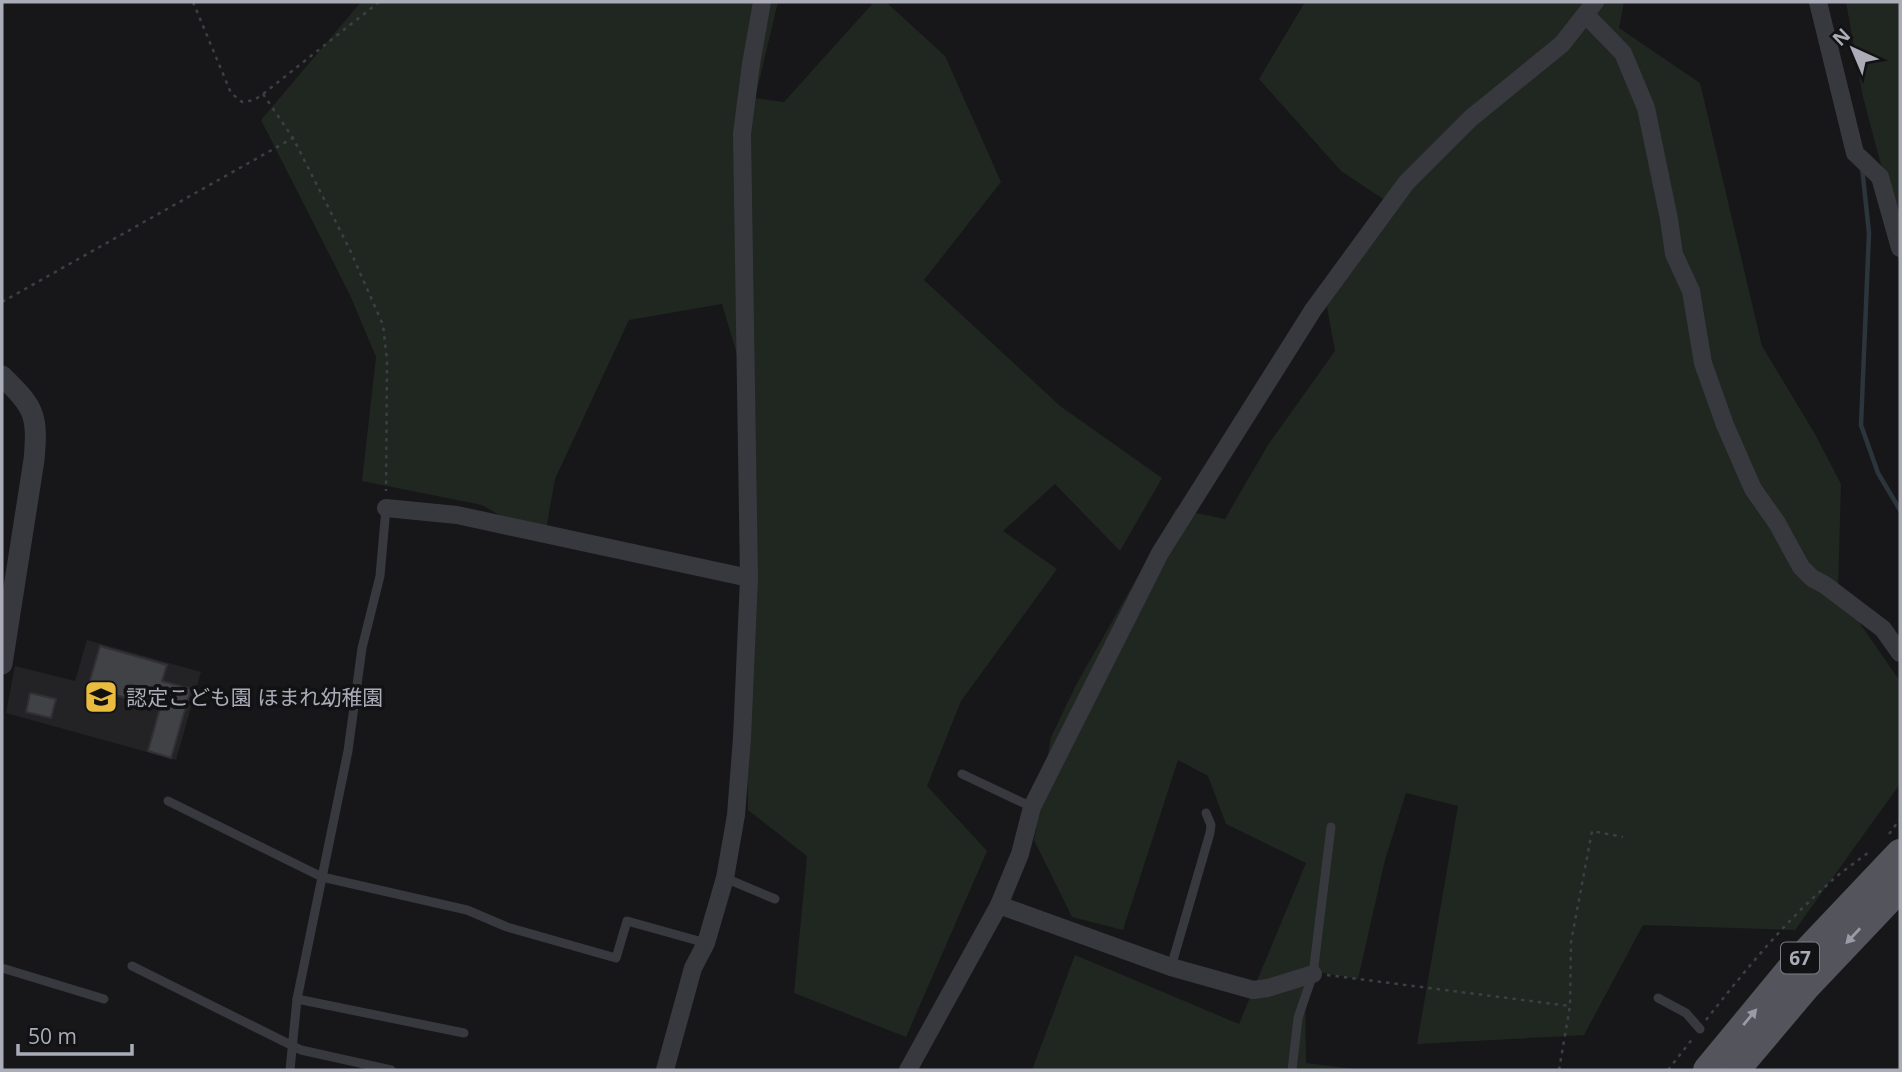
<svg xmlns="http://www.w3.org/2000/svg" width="1902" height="1072" font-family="'Open Sans','Noto Sans JP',sans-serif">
	<rect width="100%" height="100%" fill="#171719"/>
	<path fill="#232326" d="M87,640L201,672L176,760L6,713L15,666L75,681Z"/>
	<g fill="#1f2720">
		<path d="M361,2H778L755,98L784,102L874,2H886L945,56L1001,182L924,280L1060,406L1162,478L1120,551L1055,484L1003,531L1057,569L961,701L927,786L987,851L906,1037L794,993L807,856L748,810L746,628L754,412L722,304L629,320L555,479L544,541L482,505L362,481L376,357L350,295L261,120Z"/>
		<path d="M1305,2H1624L1619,28L1700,83L1762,346L1815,434L1841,484L1838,592L1900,681V784L1795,930L1643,925L1584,1035L1417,1044L1458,806L1406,793L1385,860L1358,979L1305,970L1306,1063L1363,1070H1032L1075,955L1239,1024L1306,863L1226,824L1208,776L1178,760L1123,930L1072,917L1034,840L1051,737L1076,685L1176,509L1225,519L1268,445L1335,351L1323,285L1395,207L1341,171L1259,79Z"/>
		<path d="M1846,2H1900V236L1863,97Z"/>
	</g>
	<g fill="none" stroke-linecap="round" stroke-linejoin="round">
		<path stroke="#2d353c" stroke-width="4.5" d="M1862,167L1869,233L1861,425L1878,473L1900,510"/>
	</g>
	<g fill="#414246" stroke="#313135" stroke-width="2">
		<path d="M100,646L167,665L162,681L191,689L171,758L148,751L160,708L88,687Z"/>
		<path d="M30,693L56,699L51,718L26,712Z"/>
	</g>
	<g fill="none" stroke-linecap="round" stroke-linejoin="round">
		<g stroke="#3e3f45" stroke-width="2.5" stroke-dasharray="3.5 5" stroke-linecap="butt">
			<path d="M193,2L231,93L242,102L254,100L263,94L379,2"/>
			<path d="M263,94L293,138L350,250L383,325L387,360L386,491"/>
			<path d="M2,302L293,138"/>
			<path d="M1889,834L1900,819"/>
			<path d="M1327,975L1570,1006"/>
			<path d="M1706,1020C1743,973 1781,926 1826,886C1839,873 1855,863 1869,852"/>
			<path d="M1559,1070L1570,1006L1571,942L1592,831L1623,837"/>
			<path d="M1668,1070L1694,1037"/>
		</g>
		<g stroke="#38393e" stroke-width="9">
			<path d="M962,774L1032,807"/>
			<path d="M168,801L322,877L467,910L507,927L616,958L627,921L706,943"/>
			<path d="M725,878L775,899"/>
			<path d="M132,966L301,1050L391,1070"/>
			<path d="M1171,967L1210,833L1211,825L1206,813"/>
			<path d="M2,968L104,999"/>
			<path d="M1658,998L1686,1013L1700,1029"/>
			<path d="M297,999L464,1033"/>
			<path d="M290,1070L297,999L348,751L362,648L380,576L386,508"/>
			<path d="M1292,1070L1298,1018L1313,974L1331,827"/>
		</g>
		<g stroke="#38393e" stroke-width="18">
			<path d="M1818,2L1855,153L1880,177L1900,248"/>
			<path d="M1586,15L1623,53L1646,108L1669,219L1674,254L1691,291L1703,363L1725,425L1753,489L1777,523L1801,567L1812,578L1825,585L1883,629L1900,653"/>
			<path d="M386,508L457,515L749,578"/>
			<path d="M999,905L1171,967L1253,990L1268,988L1313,974"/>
			<path d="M665,1070L693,968L706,943L725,878L736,815L742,738L749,578L742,134L751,64L762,2"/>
			<path d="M908,1070L999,905L1020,854L1032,807L1160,553L1313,310L1406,183L1471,118L1562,44L1595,2"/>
		</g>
		<path stroke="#38393e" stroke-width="21" d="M2,376C35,408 38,415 34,460L2,664"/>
		<g stroke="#54555c" stroke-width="28">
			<path d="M1707,1070L1792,967L1900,853"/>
			<path d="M1736,1070L1807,986L1900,888"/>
		</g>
	</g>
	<defs><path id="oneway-solid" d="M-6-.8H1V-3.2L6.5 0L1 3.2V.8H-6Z" transform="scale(1.75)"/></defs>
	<g fill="#999ba6">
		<use href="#oneway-solid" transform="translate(1853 936) rotate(133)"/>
		<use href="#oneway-solid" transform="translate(1750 1017) rotate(-50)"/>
	</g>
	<defs>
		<symbol id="school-square" viewBox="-11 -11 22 22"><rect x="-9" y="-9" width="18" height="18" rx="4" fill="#e9bb3e" stroke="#121214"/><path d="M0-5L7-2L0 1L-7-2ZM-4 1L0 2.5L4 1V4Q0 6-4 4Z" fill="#111"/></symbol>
	</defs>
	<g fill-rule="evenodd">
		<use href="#school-square" x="82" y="678" width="38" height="38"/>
	</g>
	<g text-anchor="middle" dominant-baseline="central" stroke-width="7" stroke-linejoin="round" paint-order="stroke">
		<rect fill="#121214" stroke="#7c7e87" stroke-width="2" x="1781" y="942.5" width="38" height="31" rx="5"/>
		<g font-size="19" font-weight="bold" fill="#aaadb8">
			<text x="1800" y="958">67</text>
		</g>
		<g font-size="21" fill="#aaadb8" stroke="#121214" text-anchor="start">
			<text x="126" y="697">認定こども園 ほまれ幼稚園</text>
		</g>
	</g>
	<rect width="1902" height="1072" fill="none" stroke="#aaadb8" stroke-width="7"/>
	<g transform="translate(1853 49) rotate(316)" stroke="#121214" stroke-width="5" paint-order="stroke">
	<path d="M0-5L12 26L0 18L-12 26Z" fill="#aaadb8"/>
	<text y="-10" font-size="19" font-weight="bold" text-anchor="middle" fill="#aaadb8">N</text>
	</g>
	<path d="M18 1044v10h114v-10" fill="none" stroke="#aaadb8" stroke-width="3.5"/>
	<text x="28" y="1044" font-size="21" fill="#aaadb8" stroke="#121214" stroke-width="5" paint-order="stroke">50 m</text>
</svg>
